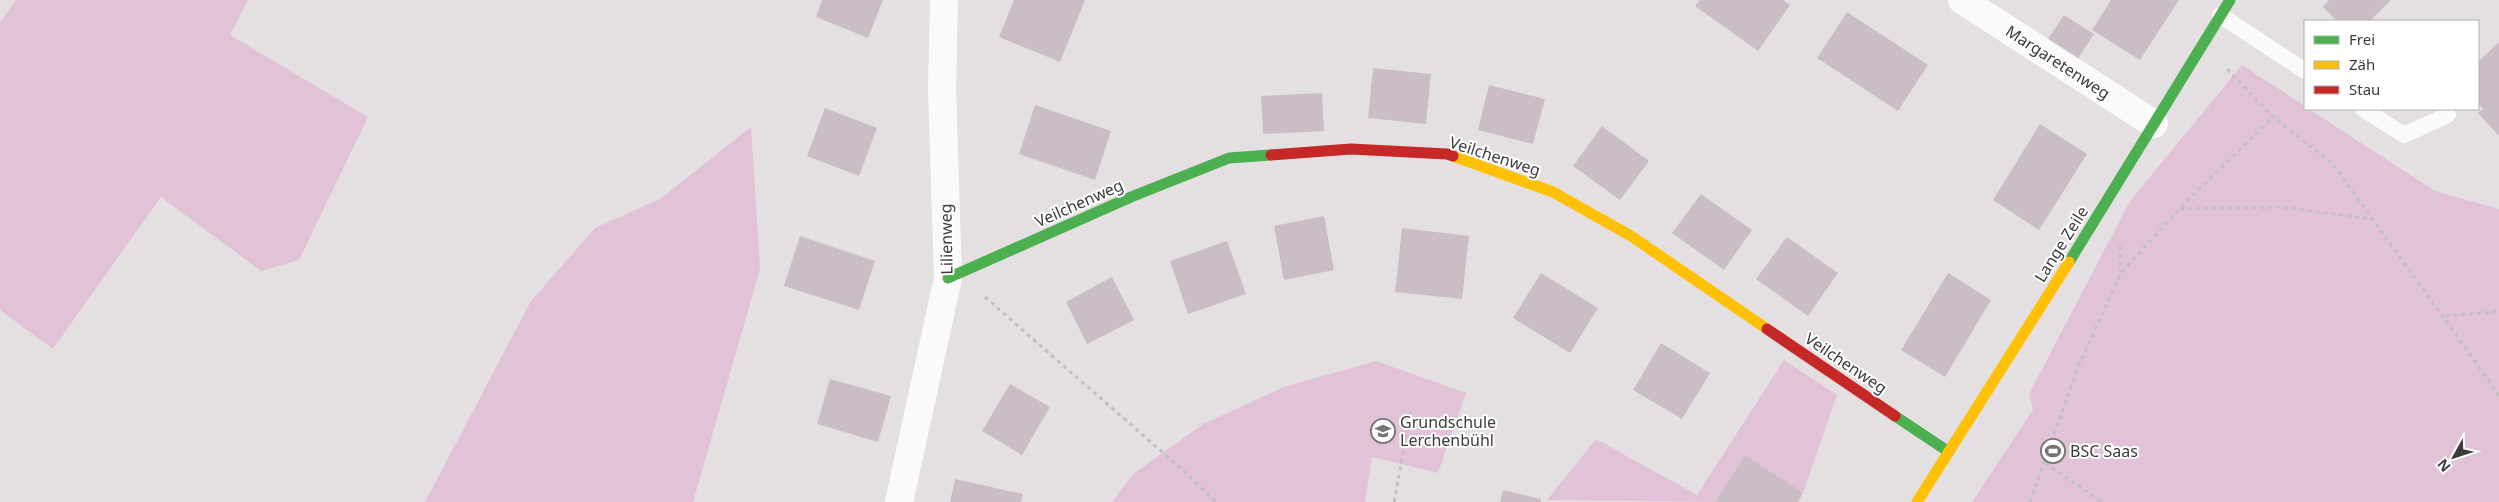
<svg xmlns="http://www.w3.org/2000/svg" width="2499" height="502" font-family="'Noto Sans',sans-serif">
	<rect width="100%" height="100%" fill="#e4e0e2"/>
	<g fill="#e1c2d7">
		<path d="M16,0H248L230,35L368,117L299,260L261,271L161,197L53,349L0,310V23Z"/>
		<path d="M2242,65L2305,106V109H2309L2435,191L2499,209V502H1972L2033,410L2029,394L2130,201Z"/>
		<path d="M751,127L760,269L693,502H425L531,301L595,228L660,199Z"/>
		<path d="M1784,360L1837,395L1803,493L1745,456L1715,502L1547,500L1596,439L1697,495Z"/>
		<path d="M1376,361L1466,393L1438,473L1372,457L1365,502H1112L1133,474L1205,423L1284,387Z"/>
	</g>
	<g fill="#cbbdc6">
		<path d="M822,0H883L868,38L816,17Z"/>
		<path d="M1014,0H1085L1060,62L999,37Z"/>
		<path d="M1700,0H1783L1790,5L1758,51L1695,6Z"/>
		<path d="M2111,0H2179L2140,60L2092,30Z"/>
		<path d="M2329,0H2391L2370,21H2337L2323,7Z"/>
		<path d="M1847,12L1928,65L1898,111L1817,58Z"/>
		<path d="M2064,15L2094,34L2073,66L2043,46Z"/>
		<path d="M2499,42V136L2478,113L2483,109L2478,103V62Z"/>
		<path d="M1373,68L1431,74L1426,124L1368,118Z"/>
		<path d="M1489,85L1545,99L1533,144L1478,130Z"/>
		<path d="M1322,93L1324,131L1263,134L1261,96Z"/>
		<path d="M1035,105L1111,131L1095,180L1019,154Z"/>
		<path d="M825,108L877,128L859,176L807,156Z"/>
		<path d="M2040,124L2087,154L2039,230L1993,200Z"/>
		<path d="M1602,126L1649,161L1620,200L1573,166Z"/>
		<path d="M1701,194L1752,230L1724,270L1672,233Z"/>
		<path d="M1324,216L1334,270L1284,280L1274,226Z"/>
		<path d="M1402,228L1469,236L1462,299L1395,292Z"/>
		<path d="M800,236L875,261L859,310L784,286Z"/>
		<path d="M1787,237L1838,273L1808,316L1756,279Z"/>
		<path d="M1227,241L1246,294L1188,314L1170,261Z"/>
		<path d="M1541,273L1598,308L1570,353L1513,318Z"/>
		<path d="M1948,273L1991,300L1945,377L1901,350Z"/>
		<path d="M1112,277L1134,320L1087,344L1066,302Z"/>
		<path d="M1661,343L1710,373L1682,419L1633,390Z"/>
		<path d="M830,379L891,396L878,442L817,424Z"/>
		<path d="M1010,384L1050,407L1022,455L982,431Z"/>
		<path d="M1745,455L1803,493L1798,502H1715Z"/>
		<path d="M955,479L1023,494L1021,502H950Z"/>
		<path d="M1503,490L1541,499V502H1500Z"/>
	</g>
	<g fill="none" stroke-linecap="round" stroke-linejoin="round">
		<g stroke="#c2c0c2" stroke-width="3" stroke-dasharray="4 4" stroke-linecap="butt">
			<path d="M2227,69L2273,117L2333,164L2499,395"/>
			<path d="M2180,209L2282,207L2373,219"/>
			<path d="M2120,246L2121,272"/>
			<path d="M985,297L1186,473L1216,502"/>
			<path d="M2445,316L2494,312L2499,309"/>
			<path d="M2045,463L2102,502"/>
			<path d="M1394,502L1411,410"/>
			<path d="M2030,502L2079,365L2121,273L2179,209L2273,117"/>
		</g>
		<g stroke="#fbfafb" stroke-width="16">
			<path d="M2220,15L2305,71"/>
			<path d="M2363,109L2404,135L2448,115"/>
		</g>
		<g stroke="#fbfafb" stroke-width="28">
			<path d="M1962,0L2154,124"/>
			<path d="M899,502L948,278L942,89L944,0"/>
		</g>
		<g stroke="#4caf50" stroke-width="11">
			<path d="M2069,262L2230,0"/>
			<path d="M948,278L1131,197L1229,158L1271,155"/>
			<path d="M1895,416L1949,452"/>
		</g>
		<g stroke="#ffc107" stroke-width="11">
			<path d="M1453,156L1553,192L1631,236L1767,329"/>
			<path d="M1917,502L2069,262"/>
		</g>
		<g stroke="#c62828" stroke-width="11">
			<path d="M1271,155L1351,149L1447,154L1453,156"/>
			<path d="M1767,329L1895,416"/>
		</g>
	</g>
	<defs>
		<symbol id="school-ring" viewBox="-11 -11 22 22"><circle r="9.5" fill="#fff" stroke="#777475" stroke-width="1.5"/><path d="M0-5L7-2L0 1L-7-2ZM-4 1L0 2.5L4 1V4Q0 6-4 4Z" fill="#777475"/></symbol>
		<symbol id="stadium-ring" viewBox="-11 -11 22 22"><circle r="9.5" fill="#fff" stroke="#777475" stroke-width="1.5"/><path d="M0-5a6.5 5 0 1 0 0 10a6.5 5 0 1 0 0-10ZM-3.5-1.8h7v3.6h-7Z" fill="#777475"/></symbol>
	</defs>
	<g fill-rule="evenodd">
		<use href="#school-ring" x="1369" y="417" width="28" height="28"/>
		<use href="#stadium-ring" x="2039" y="437" width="28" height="28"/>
	</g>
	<g text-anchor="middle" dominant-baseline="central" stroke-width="4" stroke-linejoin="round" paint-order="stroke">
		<g font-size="16" fill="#3c3a3b" stroke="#fff">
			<text transform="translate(2058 62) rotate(33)">Margaretenweg</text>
			<text transform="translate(1495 156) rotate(18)">Veilchenweg</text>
			<text transform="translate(1079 203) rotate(-24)">Veilchenweg</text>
			<text transform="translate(946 239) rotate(-91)">Lilienweg</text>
			<text transform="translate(2061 244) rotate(-58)">Lange Zeile</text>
			<text transform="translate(1846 363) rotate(34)">Veilchenweg</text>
		</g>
		<g font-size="16" fill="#3c3a3b" stroke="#fff" text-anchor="start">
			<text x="1400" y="422">Grundschule<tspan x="1400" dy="18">Lerchenbühl</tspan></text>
			<text x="2070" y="451">BSC Saas</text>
		</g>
	</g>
	<rect x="2304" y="20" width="175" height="90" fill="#ffffff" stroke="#b1b0b1"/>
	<rect x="2314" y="36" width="25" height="8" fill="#4caf50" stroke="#b1b0b1"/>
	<text x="2349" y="45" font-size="15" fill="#3c3a3b">Frei</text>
	<rect x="2314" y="61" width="25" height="8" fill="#ffc107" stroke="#b1b0b1"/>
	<text x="2349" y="70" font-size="15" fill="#3c3a3b">Zäh</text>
	<rect x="2314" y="86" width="25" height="8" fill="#c62828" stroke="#b1b0b1"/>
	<text x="2349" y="95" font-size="15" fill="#3c3a3b">Stau</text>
	<g transform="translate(2454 457) rotate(230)" stroke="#ffffff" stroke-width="4" paint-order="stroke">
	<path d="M0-4L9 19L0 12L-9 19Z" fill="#3c3a3b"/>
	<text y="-8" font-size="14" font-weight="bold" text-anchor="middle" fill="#3c3a3b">N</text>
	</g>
</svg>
